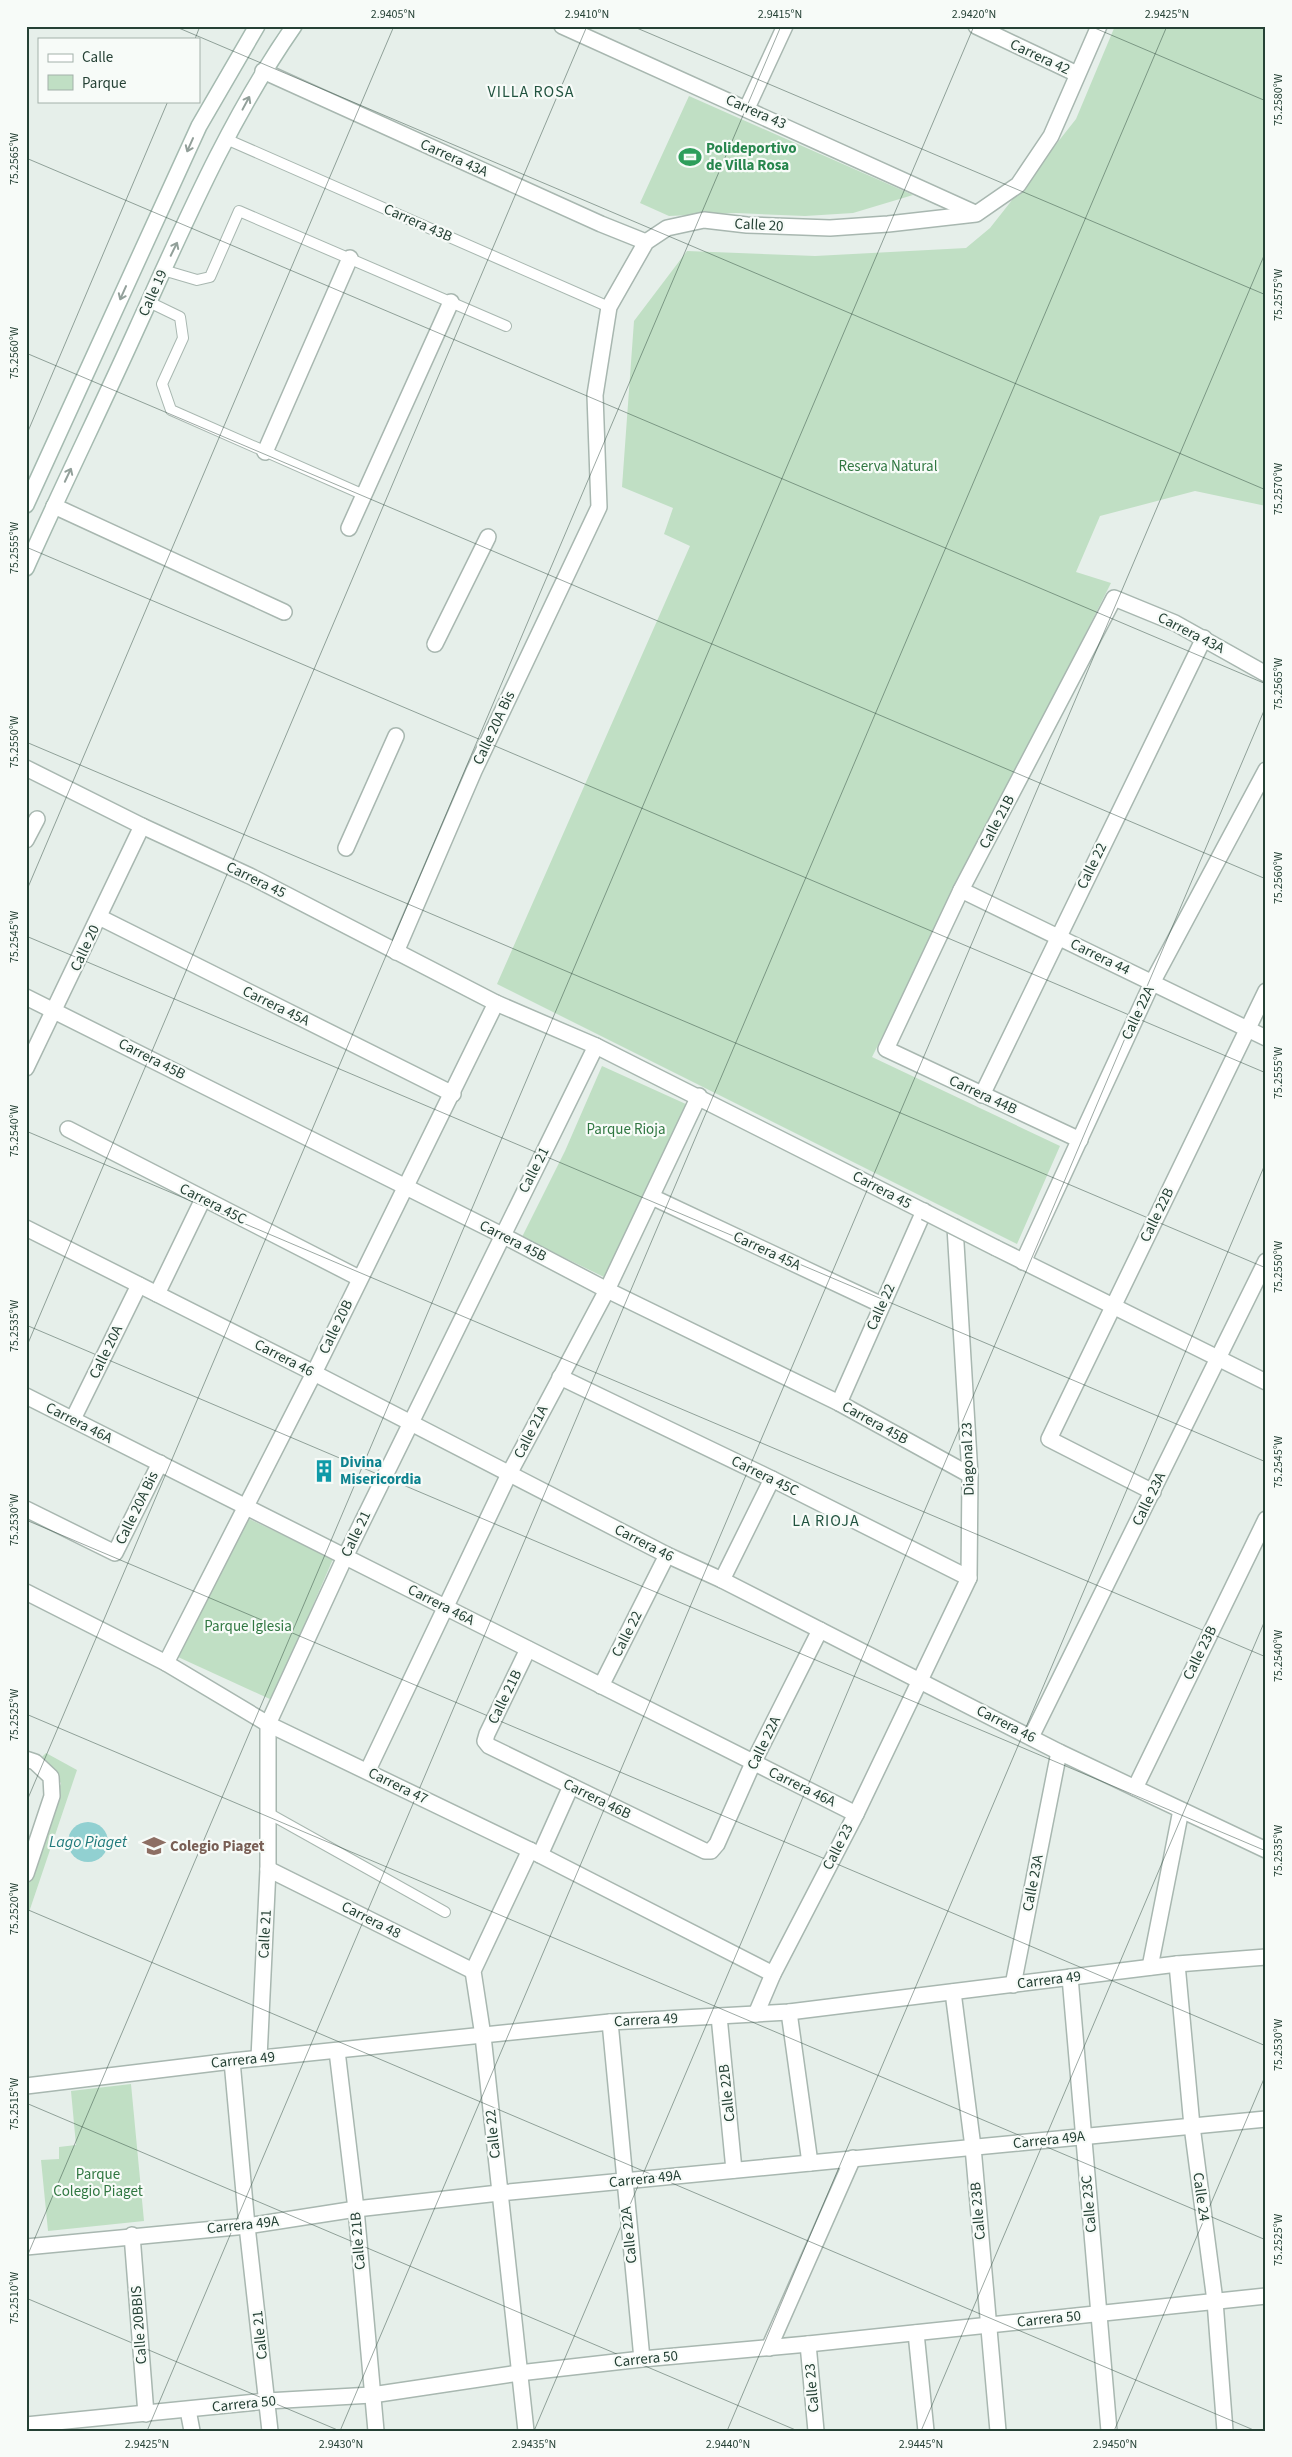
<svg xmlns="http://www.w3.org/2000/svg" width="1292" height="2457" font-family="'Source Sans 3',sans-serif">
	<rect width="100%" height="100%" fill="#e6efea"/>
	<g fill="#c0dfc4">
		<path d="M1115,26H1266V506L1195,491L1100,516L1076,572L1111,583L872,1057L1060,1146L1017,1244L497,984L690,546L664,534L673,508L622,487L634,321L687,251L815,256L966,248L990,228L1076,119Z"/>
		<path d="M689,96L913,195L853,213L805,216L736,213L669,216L640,203Z"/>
		<path d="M602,1066L688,1105L608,1279L522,1237L565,1151Z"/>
		<path d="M243,1516L333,1559L272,1700L178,1657Z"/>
		<path d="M46,1753L77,1770L26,1921V1888L61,1783L38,1761Z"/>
		<path d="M131,2084L144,2221L48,2231L41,2160L59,2159V2147L76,2145L71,2091Z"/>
	</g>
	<circle fill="#91d0d1" cx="88" cy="1842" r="20"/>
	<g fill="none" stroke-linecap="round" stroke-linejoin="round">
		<defs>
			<g id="lane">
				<path d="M226,139L609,307"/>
				<path d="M163,270L197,280L210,277L239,211L506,326"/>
				<path d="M149,302L180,317L183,338L162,384L171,410L364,495"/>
				<path d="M268,1813L445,1912"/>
			</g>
			<g id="street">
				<path d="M562,26L975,213"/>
				<path d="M976,26L1077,74"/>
				<path d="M263,71L601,224L646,242"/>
				<path d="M747,108L785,26"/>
				<path d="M265,452L350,258"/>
				<path d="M54,506L284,612"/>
				<path d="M349,528L451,302"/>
				<path d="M435,644L488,537"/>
				<path d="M26,768L142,826L250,876L496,1003L314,1373L166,1663"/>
				<path d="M26,840L37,819"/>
				<path d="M346,848L396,736"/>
				<path d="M961,890L1266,1038"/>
				<path d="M99,917L453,1094"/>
				<path d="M396,952L474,771L599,507L595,395L609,307L646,242L667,228L704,220L747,225L830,228L888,224L976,214L1018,185L1051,136L1099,26"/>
				<path d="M26,997L502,1235L607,1290L839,1403L970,1475"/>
				<path d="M496,1003L596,1046L925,1212"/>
				<path d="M26,1068L142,826"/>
				<path d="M982,1095L1204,638"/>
				<path d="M68,1129L359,1278"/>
				<path d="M1080,1140L886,1049L961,890L1114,598L1175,623L1266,674"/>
				<path d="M652,1197L882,1305"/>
				<path d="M26,1228L314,1373L667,1555L722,1580L1059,1752L1266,1850"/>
				<path d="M996,1248L1266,1382"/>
				<path d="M1023,1262L1152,983L1266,770"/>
				<path d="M157,1294L203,1199"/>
				<path d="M560,1377L772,1479L969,1578"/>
				<path d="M26,1396L856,1814"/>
				<path d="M839,1403L924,1211"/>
				<path d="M73,1419L139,1285"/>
				<path d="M1153,1492L1049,1439L1266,991"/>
				<path d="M26,1509L115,1553L160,1463"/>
				<path d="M722,1580L772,1479"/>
				<path d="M26,1592L166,1663L268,1724L540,1855L773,1974"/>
				<path d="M528,1649L487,1734L485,1741L489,1746L705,1851H711L717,1844L753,1763L820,1630"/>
				<path d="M601,1686L667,1555"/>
				<path d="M1031,1737L1266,1261"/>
				<path d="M26,1759L35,1762L51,1777L52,1796L26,1874"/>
				<path d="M368,1770L509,1474L607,1290L699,1096"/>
				<path d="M1135,1788L1266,1519"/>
				<path d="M540,1855L571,1786"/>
				<path d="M268,1869L473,1971"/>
				<path d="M1177,1964L1192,2126L1215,2301L1225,2431"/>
				<path d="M1150,1967L1181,1810"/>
				<path d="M1070,1977L1109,2431"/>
				<path d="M1013,1985L1059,1752"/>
				<path d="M953,1992L973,2147L998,2431"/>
				<path d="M789,2012L810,2163"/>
				<path d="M756,2014L773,1974L856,1814L969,1578L970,1475L955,1227"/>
				<path d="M719,2016L734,2170"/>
				<path d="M610,2022L642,2359"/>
				<path d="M337,2051L356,2209L376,2431"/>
				<path d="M259,2058L268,1869V1724L345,1557L596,1046"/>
				<path d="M232,2061L247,2226L270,2431"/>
				<path d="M26,2086L232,2061L610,2022L789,2012L1177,1964L1266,1957"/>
				<path d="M132,2235L146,2414"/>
				<path d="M26,2247L247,2226L356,2209L499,2193L1266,2119"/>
				<path d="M916,2333L926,2431"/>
				<path d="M808,2344L816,2431"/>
				<path d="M769,2348L853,2158"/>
				<path d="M188,2410L192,2431"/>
				<path d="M26,2425L267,2401L372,2395L519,2373L642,2359L808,2344L1266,2296"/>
				<path d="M526,2431L483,2036L473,1971L530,1850"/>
			</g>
			<g id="secondary">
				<path d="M26,505L199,126L257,26"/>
				<path d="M26,568C62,487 101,408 137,328C184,225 229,119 294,26"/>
			</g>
		</defs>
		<use href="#lane" stroke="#a8b7b0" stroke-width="12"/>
		<use href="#street" stroke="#a8b7b0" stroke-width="18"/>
		<use href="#secondary" stroke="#a5bab0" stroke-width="18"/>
		<use href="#lane" stroke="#fff" stroke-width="10"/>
		<use href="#street" stroke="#fff" stroke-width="15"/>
		<use href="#secondary" stroke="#fff" stroke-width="15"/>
		<defs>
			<path id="street-bridge" d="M925,1212L996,1248"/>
		</defs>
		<use href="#street-bridge" stroke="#a8b7b0" stroke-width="18" stroke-linecap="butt"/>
		<use href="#street-bridge" stroke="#fff" stroke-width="15"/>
	</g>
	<defs><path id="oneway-shaft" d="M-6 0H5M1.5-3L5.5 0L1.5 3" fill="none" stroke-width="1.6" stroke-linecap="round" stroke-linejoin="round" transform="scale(1.25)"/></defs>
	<g stroke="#92a09a">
		<use href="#oneway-shaft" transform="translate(246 103) rotate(-62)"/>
		<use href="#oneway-shaft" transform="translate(190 145) rotate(114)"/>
		<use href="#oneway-shaft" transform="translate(174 249) rotate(-64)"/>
		<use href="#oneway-shaft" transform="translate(123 293) rotate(114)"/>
		<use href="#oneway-shaft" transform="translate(68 475) rotate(-65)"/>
	</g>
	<path fill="none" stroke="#254135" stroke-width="1" stroke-opacity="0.45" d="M174,26L1266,490M632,26L1266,295M1090,26L1266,101M195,39L200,26M26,158L1266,684M26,353L1266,879M26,436L168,101M26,547L1266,1073M26,742L1266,1268M26,892L394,26M26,936L1266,1462M26,1131L1266,1657M26,1325L1266,1851M26,1348L587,26M26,1520L1266,2046M26,1714L1266,2240M26,1803L781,26M26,1909L1256,2431M26,2103L798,2431M26,2259L974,26M26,2298L340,2431M147,2431L1167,26M340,2431L1266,251M534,2431L1266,706M727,2431L1266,1162M921,2431L1266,1618M1114,2431L1266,2074"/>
	<defs>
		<symbol id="stadium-bare" viewBox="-9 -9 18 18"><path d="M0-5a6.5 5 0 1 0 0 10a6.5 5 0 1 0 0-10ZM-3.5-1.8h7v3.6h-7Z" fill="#2e9e5b" stroke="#f7fbf8" stroke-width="2.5" paint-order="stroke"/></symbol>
		<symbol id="building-bare" viewBox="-9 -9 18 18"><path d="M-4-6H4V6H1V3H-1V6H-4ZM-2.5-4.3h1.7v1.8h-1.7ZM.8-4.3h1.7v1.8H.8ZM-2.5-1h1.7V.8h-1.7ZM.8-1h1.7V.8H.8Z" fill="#0f9aa8" stroke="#f7fbf8" stroke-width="2.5" paint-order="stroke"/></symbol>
		<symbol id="school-bare" viewBox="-9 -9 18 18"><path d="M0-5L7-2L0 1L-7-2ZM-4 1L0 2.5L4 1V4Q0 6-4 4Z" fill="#8d6e63" stroke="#f7fbf8" stroke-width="2.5" paint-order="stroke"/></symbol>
	</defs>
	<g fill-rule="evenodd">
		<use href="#stadium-bare" x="674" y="141" width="32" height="32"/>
		<use href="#building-bare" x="308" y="1455" width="32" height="32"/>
		<use href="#school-bare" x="138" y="1830" width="32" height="32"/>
	</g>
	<g text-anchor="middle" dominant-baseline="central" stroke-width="4.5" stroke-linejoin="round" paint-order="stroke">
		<g font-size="15" fill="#254135" stroke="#f7fbf8">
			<text transform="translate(1040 57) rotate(25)">Carrera 42</text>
			<text transform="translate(756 112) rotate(24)">Carrera 43</text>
			<text transform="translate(454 158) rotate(24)">Carrera 43A</text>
			<text transform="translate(418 223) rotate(24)">Carrera 43B</text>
			<text transform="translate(759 225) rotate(3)">Calle 20</text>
			<text transform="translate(153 293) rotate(-66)">Calle 19</text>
			<text transform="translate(1191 633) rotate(27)">Carrera 43A</text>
			<text transform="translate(494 728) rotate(-65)">Calle 20A Bis</text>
			<text transform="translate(997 822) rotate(-62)">Calle 21B</text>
			<text transform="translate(1092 866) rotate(-64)">Calle 22</text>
			<text transform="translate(256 880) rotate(26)">Carrera 45</text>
			<text transform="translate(85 948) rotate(-65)">Calle 20</text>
			<text transform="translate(1100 957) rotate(26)">Carrera 44</text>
			<text transform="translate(276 1006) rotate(26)">Carrera 45A</text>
			<text transform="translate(1138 1013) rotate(-65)">Calle 22A</text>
			<text transform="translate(152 1059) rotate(27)">Carrera 45B</text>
			<text transform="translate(983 1095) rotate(25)">Carrera 44B</text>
			<text transform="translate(534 1170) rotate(-63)">Calle 21</text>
			<text transform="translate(882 1190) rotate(28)">Carrera 45</text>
			<text transform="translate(213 1204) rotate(27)">Carrera 45C</text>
			<text transform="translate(1157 1215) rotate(-64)">Calle 22B</text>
			<text transform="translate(513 1241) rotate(27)">Carrera 45B</text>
			<text transform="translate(767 1251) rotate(25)">Carrera 45A</text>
			<text transform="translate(881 1307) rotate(-66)">Calle 22</text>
			<text transform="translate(336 1327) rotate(-64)">Calle 20B</text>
			<text transform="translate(106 1352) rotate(-64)">Calle 20A</text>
			<text transform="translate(284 1358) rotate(27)">Carrera 46</text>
			<text transform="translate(79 1423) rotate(27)">Carrera 46A</text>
			<text transform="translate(875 1423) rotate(29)">Carrera 45B</text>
			<text transform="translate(531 1432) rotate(-63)">Calle 21A</text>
			<text transform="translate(968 1459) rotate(-92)">Diagonal 23</text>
			<text transform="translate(765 1476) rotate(26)">Carrera 45C</text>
			<text transform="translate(1149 1499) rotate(-64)">Calle 23A</text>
			<text transform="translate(137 1508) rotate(-64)">Calle 20A Bis</text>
			<text transform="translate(356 1534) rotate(-64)">Calle 21</text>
			<text transform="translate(644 1543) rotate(27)">Carrera 46</text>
			<text transform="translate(441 1605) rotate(27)">Carrera 46A</text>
			<text transform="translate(627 1634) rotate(-63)">Calle 22</text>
			<text transform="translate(1200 1653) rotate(-64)">Calle 23B</text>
			<text transform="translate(505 1697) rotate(-64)">Calle 21B</text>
			<text transform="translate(1006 1724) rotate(27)">Carrera 46</text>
			<text transform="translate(764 1743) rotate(-64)">Calle 22A</text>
			<text transform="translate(398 1786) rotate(26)">Carrera 47</text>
			<text transform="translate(802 1787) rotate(26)">Carrera 46A</text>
			<text transform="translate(597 1799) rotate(26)">Carrera 46B</text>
			<text transform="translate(838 1847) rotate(-63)">Calle 23</text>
			<text transform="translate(1033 1883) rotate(-79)">Calle 23A</text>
			<text transform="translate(371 1920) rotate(27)">Carrera 48</text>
			<text transform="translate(265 1934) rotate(-87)">Calle 21</text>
			<text transform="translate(1049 1980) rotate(-7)">Carrera 49</text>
			<text transform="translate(646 2020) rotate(-3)">Carrera 49</text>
			<text transform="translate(243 2060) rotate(-6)">Carrera 49</text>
			<text transform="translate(727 2093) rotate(-96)">Calle 22B</text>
			<text transform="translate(493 2134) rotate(-96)">Calle 22</text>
			<text transform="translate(1049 2140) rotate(-6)">Carrera 49A</text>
			<text transform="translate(645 2179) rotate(-6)">Carrera 49A</text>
			<text transform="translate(1201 2197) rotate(82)">Calle 24</text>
			<text transform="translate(1089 2204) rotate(-95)">Calle 23C</text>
			<text transform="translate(978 2211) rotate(-95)">Calle 23B</text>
			<text transform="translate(243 2225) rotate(-6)">Carrera 49A</text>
			<text transform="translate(629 2235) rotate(-96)">Calle 22A</text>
			<text transform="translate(358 2241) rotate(-95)">Calle 21B</text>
			<text transform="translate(1049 2319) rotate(-6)">Carrera 50</text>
			<text transform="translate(139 2325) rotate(-94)">Calle 20BBIS</text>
			<text transform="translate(260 2335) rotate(-96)">Calle 21</text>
			<text transform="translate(646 2359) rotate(-6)">Carrera 50</text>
			<text transform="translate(812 2388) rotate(-95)">Calle 23</text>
			<text transform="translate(244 2404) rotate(-6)">Carrera 50</text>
		</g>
		<g font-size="15" font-weight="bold" fill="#27864d" stroke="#f7fbf8" text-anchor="start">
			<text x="706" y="148">Polideportivo<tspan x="706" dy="17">de Villa Rosa</tspan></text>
		</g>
		<g font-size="15" fill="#307741" stroke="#f7fbf8">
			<text x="888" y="466">Reserva Natural</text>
			<text x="626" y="1129">Parque Rioja</text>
			<text x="248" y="1626">Parque Iglesia</text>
			<text x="98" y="2174">Parque<tspan x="98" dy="17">Colegio Piaget</tspan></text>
		</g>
		<g font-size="15" font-weight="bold" fill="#0d838f" stroke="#f7fbf8" text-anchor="start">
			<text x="340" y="1462">Divina<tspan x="340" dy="17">Misericordia</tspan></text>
		</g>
		<g font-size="15" font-weight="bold" fill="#785e54" stroke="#f7fbf8" text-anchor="start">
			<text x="170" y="1846">Colegio Piaget</text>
		</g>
		<g font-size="16" letter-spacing="1" fill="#21533f" stroke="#f7fbf8">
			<text x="531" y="92">VILLA ROSA</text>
			<text x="826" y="1521">LA RIOJA</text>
		</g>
		<g font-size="16" font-style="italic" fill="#207a7c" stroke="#f7fbf8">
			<text x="88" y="1842">Lago Piaget</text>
		</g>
	</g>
	<rect width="1292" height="2457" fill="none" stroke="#f7fbf8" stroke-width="55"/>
	<rect x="38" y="38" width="162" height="65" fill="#f7fbf8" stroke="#a3b1aa"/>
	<rect x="48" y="54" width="25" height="8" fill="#ffffff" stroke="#a3b1aa"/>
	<text x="82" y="62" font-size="15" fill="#254135">Calle</text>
	<rect x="48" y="75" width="25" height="15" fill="#c0dfc4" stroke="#a3b1aa"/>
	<text x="82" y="88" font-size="15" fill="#254135">Parque</text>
	<rect x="28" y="28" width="1236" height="2402" fill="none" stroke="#254135" stroke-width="2"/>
	<g font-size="12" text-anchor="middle" fill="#254135">
		<text x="393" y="18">2.9405°N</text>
		<text x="587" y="18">2.9410°N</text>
		<text x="780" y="18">2.9415°N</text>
		<text x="974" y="18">2.9420°N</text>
		<text x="1167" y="18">2.9425°N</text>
		<text transform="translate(1278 100) rotate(-90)" y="4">75.2580°W</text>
		<text transform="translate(14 159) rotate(-90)" y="4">75.2565°W</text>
		<text transform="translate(1278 295) rotate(-90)" y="4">75.2575°W</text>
		<text transform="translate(14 353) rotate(-90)" y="4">75.2560°W</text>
		<text transform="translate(1278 489) rotate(-90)" y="4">75.2570°W</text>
		<text transform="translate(14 548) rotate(-90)" y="4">75.2555°W</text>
		<text transform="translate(1278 684) rotate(-90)" y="4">75.2565°W</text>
		<text transform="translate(14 742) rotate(-90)" y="4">75.2550°W</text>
		<text transform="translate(1278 878) rotate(-90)" y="4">75.2560°W</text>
		<text transform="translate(14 937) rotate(-90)" y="4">75.2545°W</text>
		<text transform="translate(1278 1073) rotate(-90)" y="4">75.2555°W</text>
		<text transform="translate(14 1131) rotate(-90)" y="4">75.2540°W</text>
		<text transform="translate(1278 1267) rotate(-90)" y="4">75.2550°W</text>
		<text transform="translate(14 1326) rotate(-90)" y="4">75.2535°W</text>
		<text transform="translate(1278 1462) rotate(-90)" y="4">75.2545°W</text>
		<text transform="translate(14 1520) rotate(-90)" y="4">75.2530°W</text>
		<text transform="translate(1278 1656) rotate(-90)" y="4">75.2540°W</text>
		<text transform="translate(14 1715) rotate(-90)" y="4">75.2525°W</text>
		<text transform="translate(1278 1851) rotate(-90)" y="4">75.2535°W</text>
		<text transform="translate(14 1909) rotate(-90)" y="4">75.2520°W</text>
		<text transform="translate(1278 2045) rotate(-90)" y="4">75.2530°W</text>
		<text transform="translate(14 2104) rotate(-90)" y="4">75.2515°W</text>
		<text transform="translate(1278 2240) rotate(-90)" y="4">75.2525°W</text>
		<text transform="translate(14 2298) rotate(-90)" y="4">75.2510°W</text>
		<text x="147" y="2448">2.9425°N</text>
		<text x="341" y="2448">2.9430°N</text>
		<text x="534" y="2448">2.9435°N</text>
		<text x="728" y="2448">2.9440°N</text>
		<text x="921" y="2448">2.9445°N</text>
		<text x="1115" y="2448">2.9450°N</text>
	</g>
</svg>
